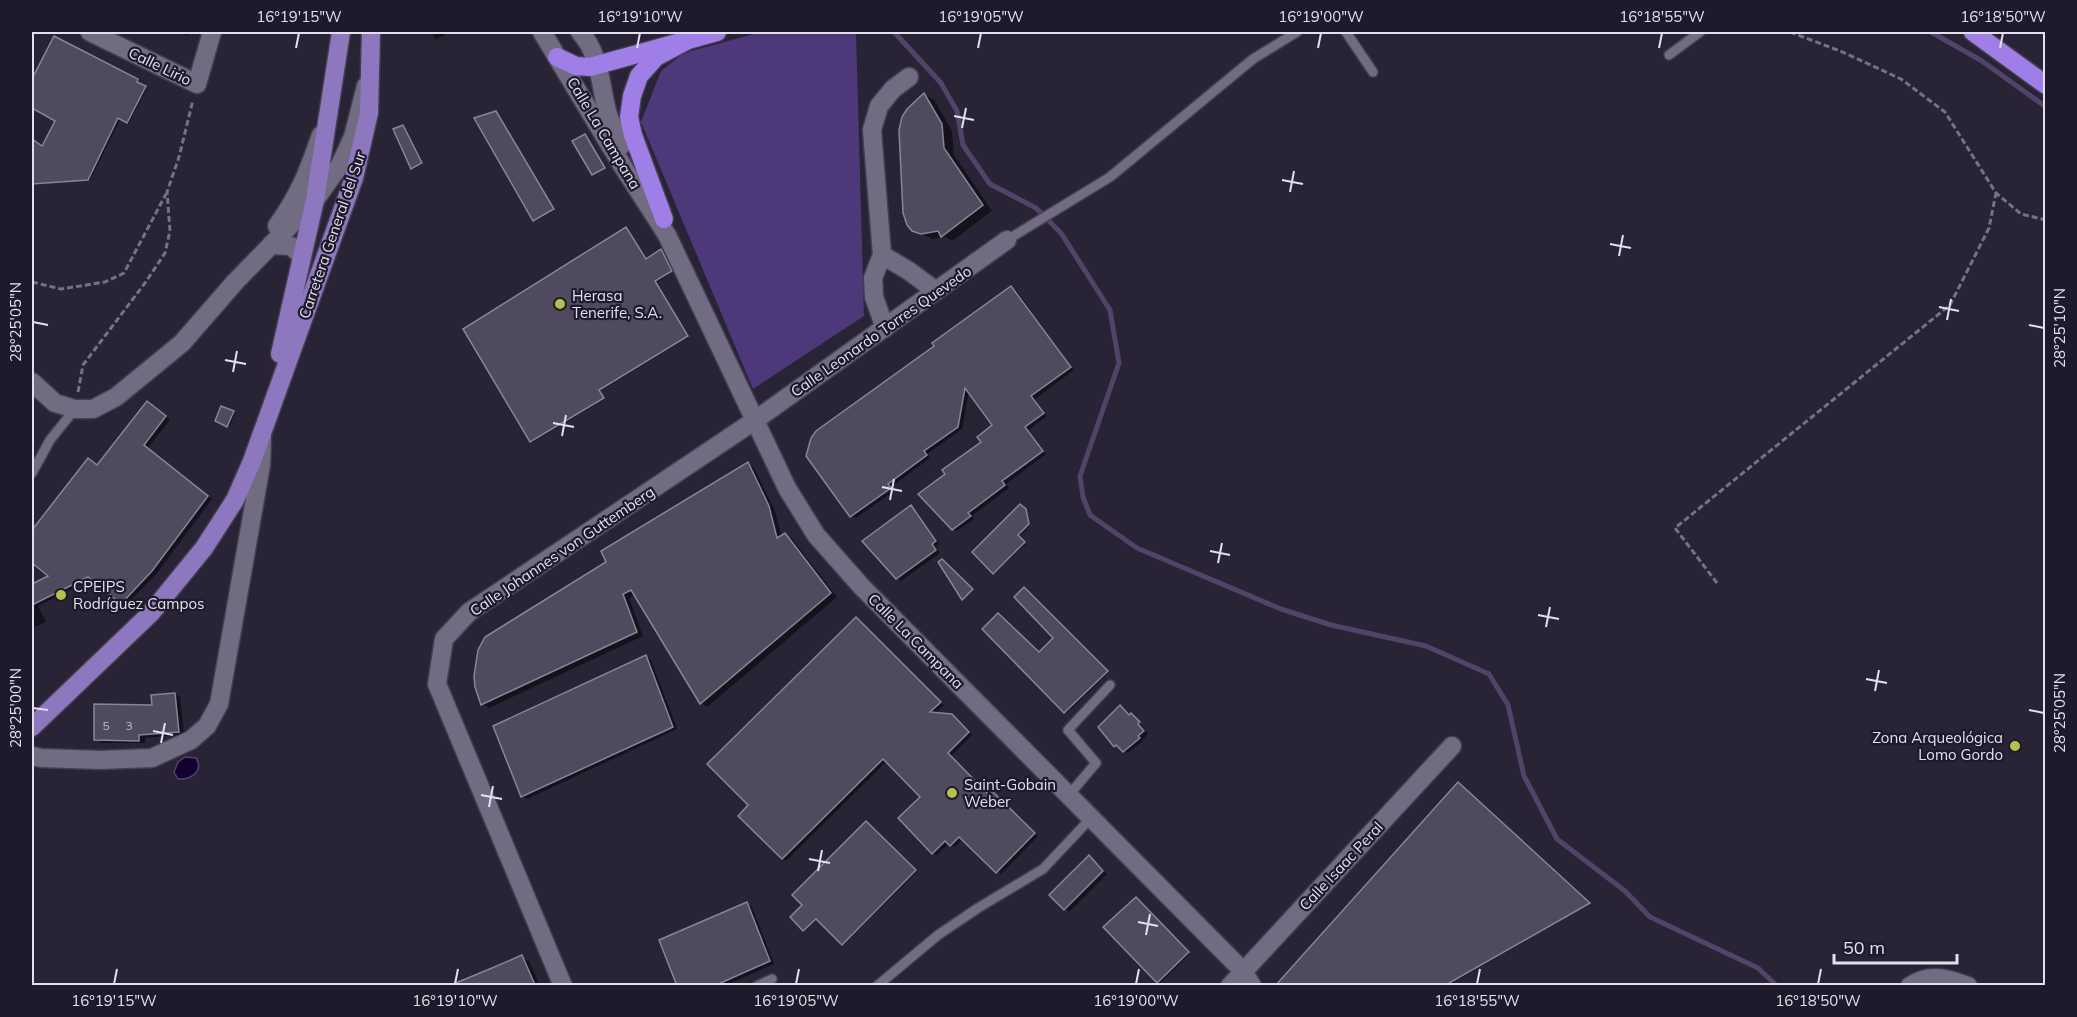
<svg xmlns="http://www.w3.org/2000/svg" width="2077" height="1017" font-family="Mulish,sans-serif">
	<rect width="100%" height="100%" fill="#282335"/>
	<path fill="#4d3879" d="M761,32H856L864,316L753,389L641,122L661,71L684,53Z"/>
	<path fill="#140030" stroke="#524369" stroke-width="1.5" d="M185,757L196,758C204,771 191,780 178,779L174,772L178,762Z"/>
	<g fill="#0007">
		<path d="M178,32H190L188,36Z"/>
		<path d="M431,32H451L436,39Z"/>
		<path d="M54,38L138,80V84L147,88L129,123L121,118L90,180L32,184V170L38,157L32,152V141L43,148L57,120L32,107V83Z"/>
		<path d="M925,95L934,100L952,131L954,155L992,211L952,241L945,237L932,239L913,229L904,213L899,141L903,118Z"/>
		<path d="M496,113L555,210L536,221L534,220Z"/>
		<path d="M403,126L423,164L414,169L412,168Z"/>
		<path d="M626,228L647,260L662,252L666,257L672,272L656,283L689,337L600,391L605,399L533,442L531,441Z"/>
		<path d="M1011,287L1016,290L1074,370L1035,399L1047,416L1028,430L1046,454L1006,484L1009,488L972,516L974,519L957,531L952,529L947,475L983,442L995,426L969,391L962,429L927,454L930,458L891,487L894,491L856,518L851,516L936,346Z"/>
		<path d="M152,405L170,420L147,449L212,499L157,573L126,605L93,579L38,606L46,622L32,628V586L50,577L32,561V533L88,460L98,466Z"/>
		<path d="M222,408L235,413L230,426L217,421Z"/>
		<path d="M748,464L754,468L775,511L782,537L785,535L792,539L837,597L707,707L701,703L636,594L629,598L643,636L489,708L483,704L608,563Z"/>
		<path d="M1022,506L1027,512L1030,526L1019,537L1026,544L995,573L994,572Z"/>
		<path d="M911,507L916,510L939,544L936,547L940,553L901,581L897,578Z"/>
		<path d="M1026,590L1108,673L1067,713L984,629L1039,654L1055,638Z"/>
		<path d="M856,619L944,705L934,714L956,719L972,735L951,756L990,796L993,793L997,796L1038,836L1001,874L963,839L955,847L949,843L937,855L933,853L923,797L887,761L786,861L782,858L751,805Z"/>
		<path d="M646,657L651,660L677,729L527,799L522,796Z"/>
		<path d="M175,694L180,697L184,734L145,738V743H102L96,739Z"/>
		<path d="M1120,707L1130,716L1136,718L1148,734L1142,740L1143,741L1128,753L1115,745Z"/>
		<path d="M1460,785L1590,904L1447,986H1286Z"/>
		<path d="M868,823L917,872L844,944L818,919L805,930L803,929Z"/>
		<path d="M1089,857L1107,874L1069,912L1051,895Z"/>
		<path d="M1138,900L1190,954L1160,983L1106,927Z"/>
		<path d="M747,904L752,907L774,964L724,986H678Z"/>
		<path d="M521,957L529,961L540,986H454Z"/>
	</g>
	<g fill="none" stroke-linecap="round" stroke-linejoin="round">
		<g stroke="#524369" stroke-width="5">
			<path d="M894,32L941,83L957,111L963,145L990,184L1036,208L1061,233L1110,310L1119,363L1080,476L1083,497L1090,515L1137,548L1281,609L1331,625L1426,646L1489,674L1508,705L1524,776L1557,839L1625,891L1650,917L1758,968L1777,986"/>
			<path d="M1931,32L1982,61L2046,107"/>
		</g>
	</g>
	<g fill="#4f4a5e" stroke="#89849a" stroke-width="1.5">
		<path d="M54,36L138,79L137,82L146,86L127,123L118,118L88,180L32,184V139L42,146L55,121L32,108V79Z"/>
		<path d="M924,93L942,124L944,148L983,205L941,237L938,231L921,234L912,231L907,225L903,213L899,130L902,117L907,109Z"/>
		<path d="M496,111L554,209L533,221L474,118Z"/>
		<path d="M403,125L422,163L411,169L393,129Z"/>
		<path d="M585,134L605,168L592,175L572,141Z"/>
		<path d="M626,227L646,259L661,249L672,271L655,281L688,336L599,390L604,398L530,442L463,329Z"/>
		<path d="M1011,286L1071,367L1031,396L1044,413L1025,427L1043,451L1002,481L1005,485L968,513L971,516L952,530L918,494L945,474L942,470L981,442L977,437L992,425L965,388L958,427L924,451L927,455L888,484L891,488L850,517L806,456L811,438L816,431L934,346L932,343Z"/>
		<path d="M147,401L166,416L144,445L208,496L152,571L121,604L88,577L32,605V584L48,576L32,563V530L88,458L97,465Z"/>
		<path d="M221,406L234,411L227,427L215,421Z"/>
		<path d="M748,462L769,506L777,538L785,533L831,593L700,704L631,590L623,594L637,632L481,705L475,687L474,676L478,650L485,637L606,562L601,551Z"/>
		<path d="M1020,504L1026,509L1029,524L1018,535L1025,542L993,574L972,552Z"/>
		<path d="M911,505L936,541L932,544L936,550L896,579L862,541Z"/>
		<path d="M942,559L973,589L962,600L938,562Z"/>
		<path d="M1024,587L1108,671L1064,713L982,629L998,613L1039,652L1053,638L1014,597Z"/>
		<path d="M856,617L941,702L930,712L952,714L969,732L948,753L989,795L993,792L1035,833L996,873L959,837L950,846L945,841L932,854L898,818L920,797L883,759L782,859L738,816L748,805L707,764Z"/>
		<path d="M646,655L673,727L521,797L493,726Z"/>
		<path d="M175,693L179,732L139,735V741L94,740V704L152,705L151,695Z"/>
		<path d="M1120,705L1129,715L1131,713L1140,722L1138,724L1144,731L1138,736L1140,738L1123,752L1116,745L1114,747L1098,727Z"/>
		<path d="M1458,782L1590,903L1444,986H1275Z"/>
		<path d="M866,821L916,870L842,945L816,919L803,931L790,917L802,905L792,895Z"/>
		<path d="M1089,855L1103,871L1064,910L1049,895Z"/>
		<path d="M1136,897L1189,952L1157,983L1103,927Z"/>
		<path d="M747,902L770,961L714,986H677L659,940Z"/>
		<path d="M522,955L535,985H451L492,968Z"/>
	</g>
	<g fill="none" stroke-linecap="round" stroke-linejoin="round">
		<defs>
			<g id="lane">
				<path d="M1346,32L1373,72"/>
				<path d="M1669,55L1700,32"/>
				<path d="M1007,240L1110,177L1253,59L1297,32"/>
				<path d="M32,473L50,440L75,409"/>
				<path d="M1069,795L1096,763L1068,730L1110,685"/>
				<path d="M757,986L772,979"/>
				<path d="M877,986L938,935L978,908L1043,869L1091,818"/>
			</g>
			<g id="street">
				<path d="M90,32L197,84L212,32"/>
				<path d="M542,32L622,165L667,235L787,488L816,535L861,586L1243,971L1252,986"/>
				<path d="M580,32C600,54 600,83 607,111C610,123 617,134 622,145"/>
				<path d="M882,255L909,271L936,291"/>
				<path d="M885,328L874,297L873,278L882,255L872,130L879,106L893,89L909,77"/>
				<path d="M32,756L41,758L100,760L152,758L191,740L207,726L219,704L261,465L262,437"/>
				<path d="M563,986L437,684L444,639L469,612L754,421L1007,240"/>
				<path d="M1230,986L1452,746"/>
				<path d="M1910,986C1930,973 1947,978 1968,986"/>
			</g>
			<g id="secondary">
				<path d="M277,226C300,194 308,172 321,135"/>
				<path d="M271,245L291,246L302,256"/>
				<path d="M32,382L55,403L75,409H93L116,397L182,343L235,282L315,200L340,165L353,137L366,86"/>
			</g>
			<g id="primary">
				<path d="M280,354L315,200L341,32"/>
				<path d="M32,727L151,613L204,548L235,500L252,461L354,178L369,113L371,32"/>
			</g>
			<g id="highway">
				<path d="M1973,32L2046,85"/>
				<path d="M557,57L576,66L590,67L717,32"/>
				<path d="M664,219L633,135L629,117L632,96L639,76L656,57L686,41"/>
			</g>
		</defs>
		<use href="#lane" stroke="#433f4f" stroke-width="12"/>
		<use href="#street" stroke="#433f4f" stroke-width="21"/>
		<use href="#secondary" stroke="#433f4f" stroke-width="21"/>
		<use href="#primary" stroke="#433f4f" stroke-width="21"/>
		<use href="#highway" stroke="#433f4f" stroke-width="21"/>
		<g stroke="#767281" stroke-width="3" stroke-dasharray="6 3" stroke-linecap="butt">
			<path d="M1790,32L1840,51L1901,79L1945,112L1996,193L2021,214L2046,220"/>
			<path d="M32,282L61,289L105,282L124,273L166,194"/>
			<path d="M78,392L83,365L145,283L165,253L170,231L167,192L179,157L193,100"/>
			<path d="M1717,583L1675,528L1950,305L1989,228L1996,193"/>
		</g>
		<use href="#lane" stroke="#726c82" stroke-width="9"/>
		<use href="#street" stroke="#726c82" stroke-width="18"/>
		<use href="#secondary" stroke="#726c82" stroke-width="18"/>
		<use href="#primary" stroke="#8d77bf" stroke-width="18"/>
		<use href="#highway" stroke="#9f7ee8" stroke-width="18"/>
	</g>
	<path fill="none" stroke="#e3e0ed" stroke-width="2" d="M296,48L299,33M637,48L640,33M978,48L981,33M1318,48L1321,33M1659,48L1662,33M2000,48L2003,33M954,116L974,120M962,128L966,108M1282,180L1303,184M1290,192L1294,171M1610,244L1631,248M1619,256L1623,235M1939,307L1959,311M1947,320L1951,299M33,322L48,325M2029,325L2044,328M225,360L246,364M233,372L237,351M553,423L574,427M562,436L566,415M882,487L902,491M890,500L894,479M1210,551L1230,555M1218,563L1222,543M1538,615L1559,619M1546,627L1550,607M1866,679L1887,683M1875,691L1879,670M33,708L48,710M2029,710L2044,713M153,731L173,735M161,743L165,723M481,795L502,799M489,807L493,786M809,859L830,863M818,871L822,850M1138,922L1158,926M1146,935L1150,914M114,984L117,969M455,984L458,969M796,984L799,969M1136,984L1139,969M1477,984L1480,969M1818,984L1821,969"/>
	<g fill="#b3c24b" stroke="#1f1a2b" stroke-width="2">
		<circle cx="560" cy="304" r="6"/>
		<circle cx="61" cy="595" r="6"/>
		<circle cx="2015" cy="746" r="6"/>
		<circle cx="952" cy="793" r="6"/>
	</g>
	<g text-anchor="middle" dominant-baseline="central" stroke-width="4.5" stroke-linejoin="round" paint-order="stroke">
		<g font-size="12" fill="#bebac9">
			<text x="106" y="725">5</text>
			<text x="129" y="725">3</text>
		</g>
		<g font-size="15" fill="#e3e0ed" stroke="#1f1a2b">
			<text transform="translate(160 66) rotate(26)">Calle Lirio</text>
			<text transform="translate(604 133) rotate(59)">Calle La Campana</text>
			<text transform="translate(332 235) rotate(-71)">Carretera General del Sur</text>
			<text transform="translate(881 331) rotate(-35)">Calle Leonardo Torres Quevedo</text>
			<text transform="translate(562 551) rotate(-34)">Calle Johannes von Guttemberg</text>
			<text transform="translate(916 641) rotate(45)">Calle La Campana</text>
			<text transform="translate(1341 866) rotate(-47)">Calle Isaac Peral</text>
		</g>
		<g font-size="15" fill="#e3e0ed" stroke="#1f1a2b" text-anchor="start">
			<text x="572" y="295">Herasa<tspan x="572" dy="17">Tenerife, S.A.</tspan></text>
			<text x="73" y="586">CPEIPS<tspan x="73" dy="17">Rodríguez Campos</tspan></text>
			<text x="2003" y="737" text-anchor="end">Zona Arqueológica<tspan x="2003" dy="17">Lomo Gordo</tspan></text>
			<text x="964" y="784">Saint-Gobain<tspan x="964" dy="17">Weber</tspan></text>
		</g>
	</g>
	<rect width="2077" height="1017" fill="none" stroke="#1f1a2b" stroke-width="66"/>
	<path d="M1834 954v9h123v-9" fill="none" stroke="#e3e0ed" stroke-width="3"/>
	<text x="1843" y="954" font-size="18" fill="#e3e0ed" stroke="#1f1a2b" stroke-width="4.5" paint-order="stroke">50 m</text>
	<rect x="33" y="33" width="2011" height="951" fill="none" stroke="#e3e0ed" stroke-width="2"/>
	<g font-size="15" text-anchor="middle" fill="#e3e0ed">
		<text x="299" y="22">16°19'15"W</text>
		<text x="640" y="22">16°19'10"W</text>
		<text x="981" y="22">16°19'05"W</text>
		<text x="1321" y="22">16°19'00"W</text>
		<text x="1662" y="22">16°18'55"W</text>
		<text x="2003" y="22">16°18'50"W</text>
		<text transform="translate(16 322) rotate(-90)" y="5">28°25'05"N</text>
		<text transform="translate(2060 328) rotate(-90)" y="5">28°25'10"N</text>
		<text transform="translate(16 708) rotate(-90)" y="5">28°25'00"N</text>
		<text transform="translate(2060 713) rotate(-90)" y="5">28°25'05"N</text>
		<text x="114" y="1006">16°19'15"W</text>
		<text x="455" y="1006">16°19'10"W</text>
		<text x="796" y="1006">16°19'05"W</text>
		<text x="1136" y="1006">16°19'00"W</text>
		<text x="1477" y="1006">16°18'55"W</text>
		<text x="1818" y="1006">16°18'50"W</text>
	</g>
</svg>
